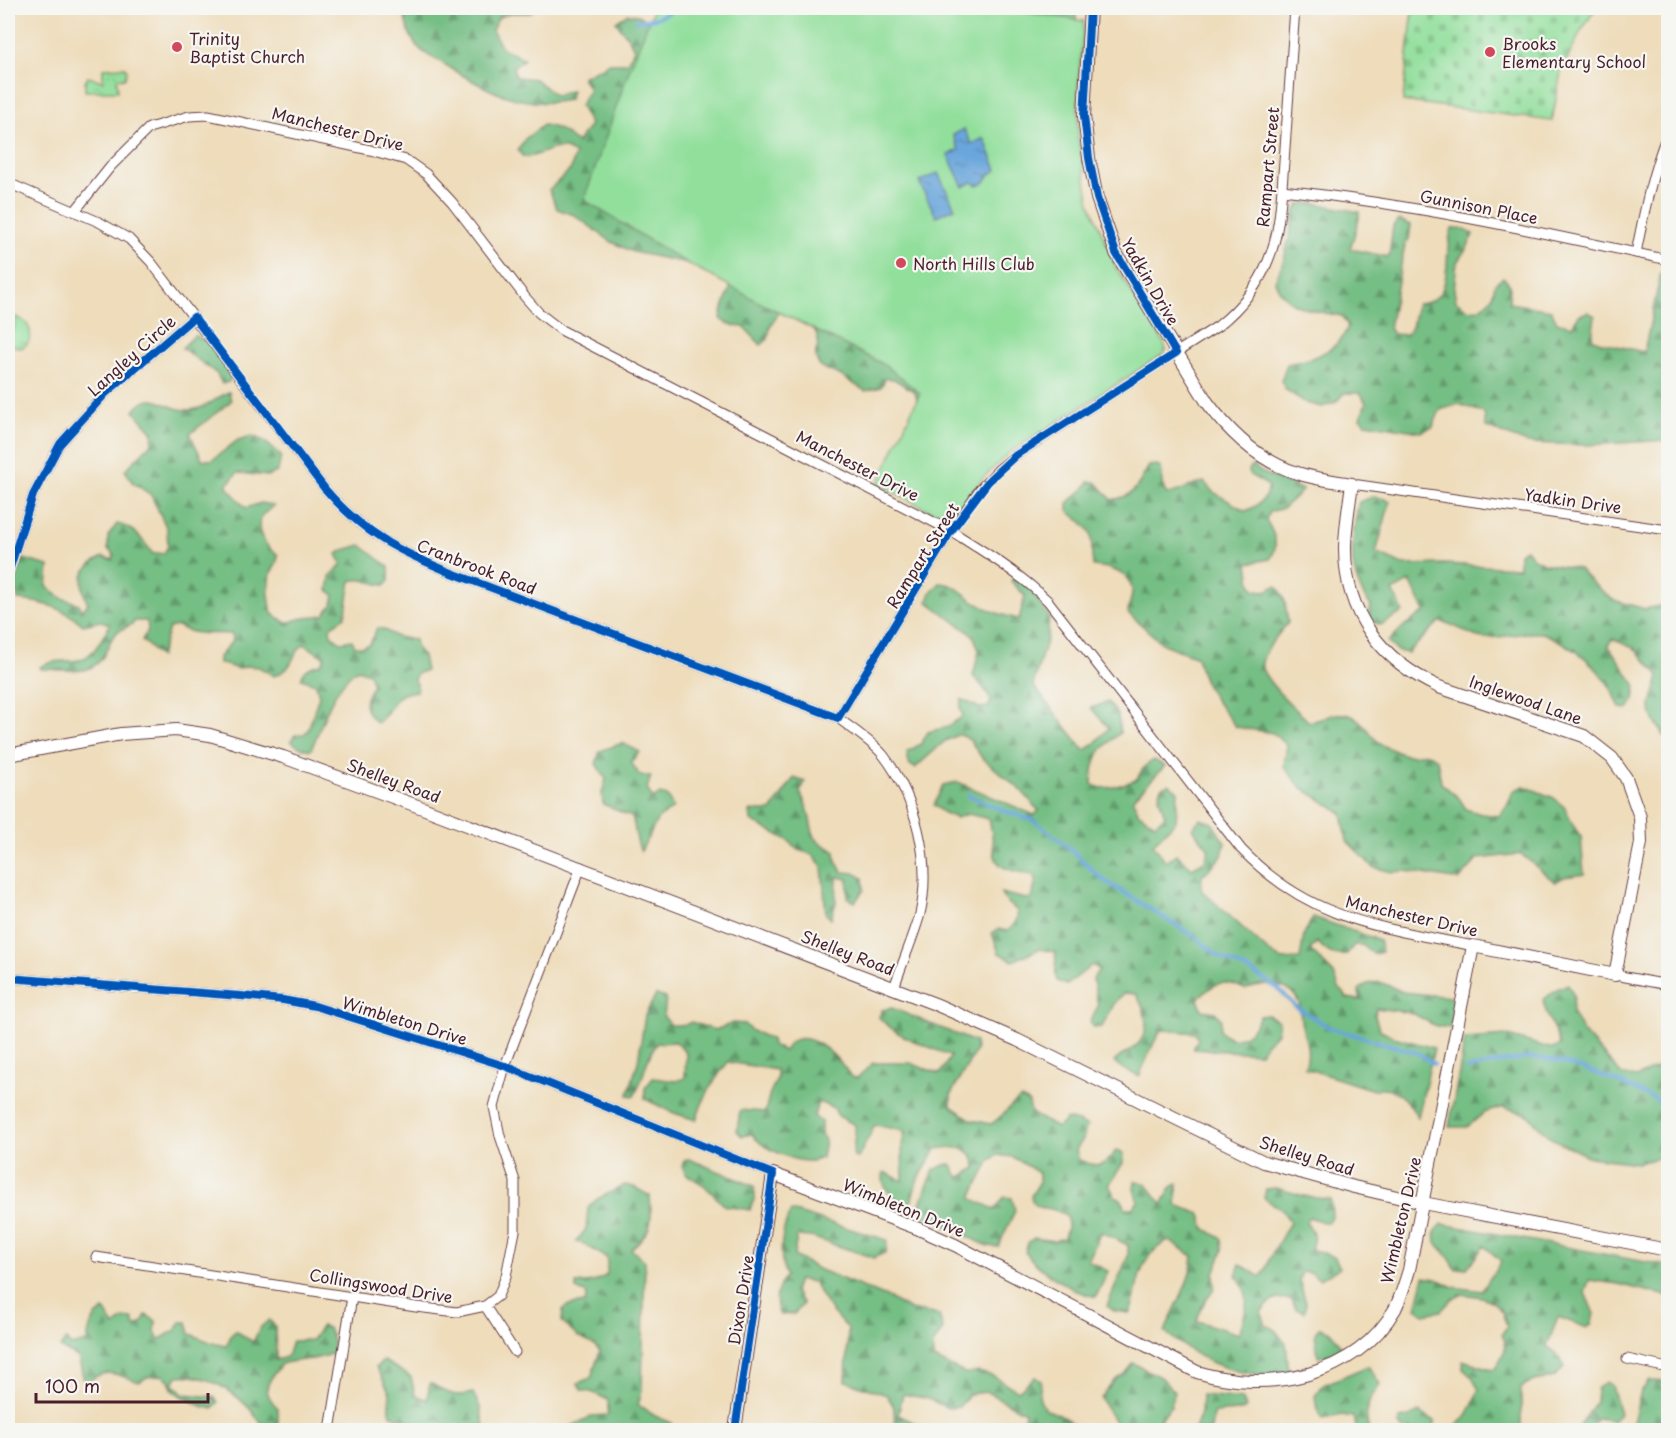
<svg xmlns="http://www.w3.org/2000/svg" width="1676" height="1438" font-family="'Playpen Sans',sans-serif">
	<defs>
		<pattern id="forest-firs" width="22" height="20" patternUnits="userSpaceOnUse" patternTransform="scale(1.5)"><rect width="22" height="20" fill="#75be84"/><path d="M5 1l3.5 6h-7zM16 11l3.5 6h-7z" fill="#629a6c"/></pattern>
		<pattern id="cemetery-stones" width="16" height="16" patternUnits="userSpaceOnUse" patternTransform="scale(1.5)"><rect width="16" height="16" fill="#92df9c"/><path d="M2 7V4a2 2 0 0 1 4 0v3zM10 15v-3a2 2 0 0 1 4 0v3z" fill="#7fbf87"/></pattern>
		<pattern id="park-crowns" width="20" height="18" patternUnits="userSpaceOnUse" patternTransform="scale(1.5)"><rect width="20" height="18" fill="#92df9c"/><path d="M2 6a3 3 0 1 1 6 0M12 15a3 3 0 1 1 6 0" fill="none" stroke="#7fbf87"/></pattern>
		<pattern id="water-ripples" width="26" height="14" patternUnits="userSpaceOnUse" patternTransform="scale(1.5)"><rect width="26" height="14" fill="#69a6db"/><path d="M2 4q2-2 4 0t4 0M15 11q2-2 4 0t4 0" fill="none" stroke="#5887b2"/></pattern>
	</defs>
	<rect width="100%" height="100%" fill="#f6f6f2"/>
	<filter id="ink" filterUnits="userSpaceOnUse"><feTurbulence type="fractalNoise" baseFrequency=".0167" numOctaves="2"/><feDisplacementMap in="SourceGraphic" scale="12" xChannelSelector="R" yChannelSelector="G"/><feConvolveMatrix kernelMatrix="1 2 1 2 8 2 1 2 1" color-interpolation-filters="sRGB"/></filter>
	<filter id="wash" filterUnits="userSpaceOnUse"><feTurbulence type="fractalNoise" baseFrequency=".008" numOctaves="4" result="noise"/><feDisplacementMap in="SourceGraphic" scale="24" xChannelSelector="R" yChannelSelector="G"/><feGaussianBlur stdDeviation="1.35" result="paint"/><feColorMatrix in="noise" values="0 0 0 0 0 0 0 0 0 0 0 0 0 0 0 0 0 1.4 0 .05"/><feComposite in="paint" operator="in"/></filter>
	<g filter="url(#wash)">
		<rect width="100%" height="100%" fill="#eedcba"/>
		<g fill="url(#forest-firs)" stroke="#606e58" stroke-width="1.5">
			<path d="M404,8H533L531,13H512L499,17L492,30L502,48L524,59L513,67L516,77L535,79L555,95L572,90L569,100C520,110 484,89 444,64C436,59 423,54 417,46C408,34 405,23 404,8Z"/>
			<path d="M983,8H1077L1075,31Z"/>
			<path d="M628,14L638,15L652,23L930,391L918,404L915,392L894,379L886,378L881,387L865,391L840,375L820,367C811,348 819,354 818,339C816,323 795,314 783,306L770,327L768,339L761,345L744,327L734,326L721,320C721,305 730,296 731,282L697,265L633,252L612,242L574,215L557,209L549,190L571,169L575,154C571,152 565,148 561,148C548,147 539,158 523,157L518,150L525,139L543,125C559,127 565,133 577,143L590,125L580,106L589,89L582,77L610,63H627L634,49L629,39L616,22Z"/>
			<path d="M1314,203L1359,212V219L1350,249L1389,257L1393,226L1399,220L1411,225L1409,239L1405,244L1389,328L1393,334L1406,335L1412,327L1417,304C1459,302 1441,254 1452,229L1461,228L1473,234L1468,246L1457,262L1454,290L1456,301L1469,310L1479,309L1492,298L1495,284L1503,277L1510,285L1509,303L1551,310L1557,322L1572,326L1579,315L1588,312L1595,316L1592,338L1603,343L1644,352L1661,273L1668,274C1669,292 1665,303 1661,321L1668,325V440L1587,445L1527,443L1486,427L1484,413L1459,404L1440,410L1433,427L1421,432L1366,423L1360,418L1366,403L1360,393H1344L1336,402L1322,407L1306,403L1286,390L1281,381L1287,364C1312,360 1340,351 1348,326L1342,316C1315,311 1285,310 1275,281L1284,260L1295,212L1300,204Z"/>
			<path d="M195,335L210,344L231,377L229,382L222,384L217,374L182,348Z"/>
			<path d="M229,392L231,401L190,434L202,459L212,460L238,440L252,436L264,441L281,456L278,471L269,476L237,473L226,486L246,508L261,503L274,506C270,509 264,513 262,516C253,531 267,548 278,555C277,566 275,564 271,573C266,585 270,601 272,614L287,623L299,619L324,615L332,605L334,595L328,590L330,577L342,564L337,554L344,550L361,545L389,567V581L385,585C372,584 363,577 351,581L345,617L330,627L331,635L341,642L352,640L355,646L362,647L370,644L377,628L383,629L397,637L415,640L417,649L423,656L426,671L417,673L414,679L417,684V691C388,694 395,710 377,723C362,710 362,701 373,685L369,673L357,669C332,688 323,722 311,750L299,747L291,741L295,735L304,734L308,730L319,696L316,684L301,679C304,668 311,667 321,664L325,658L304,644C288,657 298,666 274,676L259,667L247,666L238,669L219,663V657L233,640L232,634C214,632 195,637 178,626L169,628L160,657L142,640L148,630L147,621H135C130,628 122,627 116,633C110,639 107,651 102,658C88,678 64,668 41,669L40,667C52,660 60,661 73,661C93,660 102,639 110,624L101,621L83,625C64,608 43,602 18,600L15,582L23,559L49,566L47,587L62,598L79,604L81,611L88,604C78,582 80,568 103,557L113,560L114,555L108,549V536L117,524C134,527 143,540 153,554L164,553L168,546L167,529L151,495L132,482L125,470L152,443L153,432L134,411C153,386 166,412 190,410C206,409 215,398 229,392Z"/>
			<path d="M1155,465L1161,468L1164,490L1167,494C1180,492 1191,485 1204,482L1213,492L1246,511C1257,506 1266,500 1269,486L1250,475L1249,470L1253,465L1261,472L1303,490L1283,508L1269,512L1266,520C1274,533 1280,545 1270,559L1248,563L1251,583L1255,590L1266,591L1276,586C1286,594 1286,611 1288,623C1280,632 1259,656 1262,668C1266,683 1298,711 1309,722C1320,721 1328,715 1336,714C1366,711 1368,741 1388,748C1394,750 1401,754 1406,755C1421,756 1423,749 1437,759L1441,783L1459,798L1466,809L1481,814L1499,816L1508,804L1513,791L1524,786L1554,798L1565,808L1572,824L1581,837L1584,874L1564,877L1555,882L1521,854L1478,859L1459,880L1406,871L1392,872L1373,867L1347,841L1342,813L1302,788L1284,767L1287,745L1273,733L1236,727C1217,702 1204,689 1197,657L1163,644L1128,613C1128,607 1133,596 1132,589C1130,572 1108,567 1093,566C1089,531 1099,535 1068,511V503L1084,489L1089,482H1096L1112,500C1136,496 1138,485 1149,466Z"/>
			<path d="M1375,496L1390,501L1376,553L1403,565L1445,564L1519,568V553L1526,549L1532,557L1543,563L1579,569L1591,582L1613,600L1645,609L1662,605L1668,609V639L1665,649L1668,652V740C1664,736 1661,730 1657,725C1644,704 1656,696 1659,675L1634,648L1612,639L1608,645L1636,686L1634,700L1628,709L1620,708C1609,677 1584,652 1555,639C1551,637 1546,634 1542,633C1523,631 1504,638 1486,638C1471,639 1456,622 1439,622L1408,653L1397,651L1388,642L1405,625L1425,612L1410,581L1393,591L1403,612L1381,625L1370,621L1369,614L1371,606C1346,575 1351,538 1359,502Z"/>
			<path d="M1014,578L1032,591L1049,617L1047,638L1033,685L1084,750L1093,745L1109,728L1091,708L1108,702L1118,715L1120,733C1100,749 1092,757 1092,784C1105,793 1122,784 1136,780L1145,766L1154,760L1165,766L1133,799L1138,812L1155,824L1165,816L1159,797L1161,787L1169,784L1178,791L1176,821L1153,844L1166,862L1176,854L1192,868L1205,861L1209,849L1192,828L1200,819L1212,823L1225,843L1222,856L1202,876L1201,890L1268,951L1282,960L1300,959L1304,934L1313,917L1379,940L1382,952L1374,954L1362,945H1354L1346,955C1332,957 1326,951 1317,942L1310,950L1334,974L1339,988L1347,998L1360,1000L1359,990L1367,984L1380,982L1403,992L1451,997L1454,1003L1450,1028L1436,1026L1412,1013L1376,1008L1375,1016L1379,1029L1394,1037L1434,1048L1418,1117C1406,1099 1396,1085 1373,1090L1305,1068C1311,1049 1305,1040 1301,1021C1300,1015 1301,1008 1299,1003C1291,982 1263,982 1245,989C1223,978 1214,982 1198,999L1202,1010L1215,1012L1221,1019L1220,1031L1232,1039C1248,1037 1253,1030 1260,1016L1268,1015L1279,1021L1277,1033L1266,1043L1260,1053L1193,1049L1198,1039L1196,1033L1161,1030C1152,1044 1147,1060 1139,1076L1125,1070L1114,1062C1121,1055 1131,1051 1138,1044C1152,1029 1145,1009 1136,994L1124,993L1114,1004L1102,1027L1094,1028L1090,1022L1098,1006L1093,979L1099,969L1092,965L1067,985L1057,981C1054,972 1057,962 1055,952L1039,949L1013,961L999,953L992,933L998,929L1007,931C1015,925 1018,921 1017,911L1003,898L1001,893L1026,899L1032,898L1036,880L1034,875C983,867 999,860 989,819L968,814L956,818L944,813L934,805L943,785L958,782L1034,815L1039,811L1021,790L982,758L970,740L960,734L945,741L915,768L909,764L907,752L921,744L928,732L947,727L963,716L960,708L962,699L979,708L988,707L991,701L985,690L973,676L979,651L974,636L928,602L931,592L940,583C959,584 966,599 982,606C993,612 1007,617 1019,619L1025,596L1011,581Z"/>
			<path d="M622,743L640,752L631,762L640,776H651L647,789L653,799L660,794L667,796L673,808L658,819L641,851C635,840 636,829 632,817L603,804L602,793L606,779L596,764L600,751Z"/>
			<path d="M794,778L805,782L800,792C803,799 808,807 809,815C814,838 812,840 835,851L836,862L843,872L854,873L863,878L864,890L855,902L848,898V879L837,877L836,903L831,918L826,914L822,866L813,855L797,849L788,840L751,821L750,811H771Z"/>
			<path d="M1568,984L1574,996L1572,1012L1583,1032L1622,1075L1636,1077L1668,1063V1156L1637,1163L1589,1157L1549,1137L1527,1114L1503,1107L1484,1113L1467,1127H1449L1465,1039L1508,1036L1553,1049L1560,1045C1555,1028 1546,1018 1543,1000L1557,989Z"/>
			<path d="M656,995L666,998L664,1017L671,1025H685L691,1022L715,1030L733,1023L744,1024L752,1031L771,1039L772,1045L784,1051C801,1018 840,1058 851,1077L857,1078L873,1063H910L940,1074L951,1056C925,1045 897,1038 879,1017L882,1010L892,1008L975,1042L976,1050L951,1094V1106L972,1120L991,1124C1004,1116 1009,1106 1021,1098L1029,1103L1031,1113L1057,1128L1067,1119L1078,1122L1087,1126L1083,1139L1076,1150L1079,1160C1095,1167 1107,1168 1116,1150L1124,1154L1123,1163L1109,1185L1115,1196L1121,1199L1126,1208H1132L1138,1202L1134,1189L1135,1181L1147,1185L1162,1204L1172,1187L1178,1183L1176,1205L1201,1214L1204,1228L1222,1239L1223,1251L1214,1273V1288L1201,1308L1197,1321L1239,1334C1246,1311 1253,1296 1236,1275L1240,1264L1260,1277L1265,1271L1270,1258L1290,1222L1283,1211L1264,1198L1266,1189L1276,1188L1304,1196L1331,1200L1332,1217L1326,1223L1309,1217L1306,1223C1315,1232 1315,1237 1311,1249L1335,1257L1340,1268L1319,1279L1312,1273L1302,1272L1299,1280L1306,1303L1304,1312L1296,1309L1291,1299C1278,1297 1269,1300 1261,1312L1266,1325L1275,1330L1286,1344L1289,1372C1283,1377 1275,1375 1267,1375C1227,1374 1195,1357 1165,1332C1174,1307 1191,1283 1193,1256L1168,1240C1148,1252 1140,1268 1136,1291C1134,1300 1134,1305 1129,1313L1114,1311L1107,1306L1128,1256V1245L1101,1232L1088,1261L1108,1271L1096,1297C1073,1292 1039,1271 1025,1252L1028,1243L1034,1238L1054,1241L1064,1238L1068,1224L1066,1215C1061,1213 1056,1210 1051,1209C1039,1206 1034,1210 1031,1196L1039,1183V1173L1013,1157L997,1155L989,1162L971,1198L995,1210L1004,1197L1012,1198L1015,1211L998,1247L988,1246L920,1214V1204L934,1170L944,1165L951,1164L959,1178L976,1168C974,1145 953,1146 936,1149L917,1181L910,1206C896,1201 879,1189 884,1172L903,1181L902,1145L905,1131L875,1125L858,1158L854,1157C851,1146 857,1137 855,1125L838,1116L834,1108L818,1102L814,1116L821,1122V1134L825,1140L822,1158C818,1159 812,1162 808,1161C792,1161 760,1147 752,1134L742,1136L737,1131L740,1110L765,1112C767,1106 768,1099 770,1093C774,1084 779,1080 776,1070L728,1062C713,1080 703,1098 696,1120L674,1113L645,1099V1088L653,1078L676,1081L685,1078L686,1052L675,1042L657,1043C644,1060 645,1078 634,1096L628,1095L638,1062L645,1015Z"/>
			<path d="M689,1159L754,1186L755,1197L750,1210L725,1206L704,1185L686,1174L682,1166L684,1161Z"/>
			<path d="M625,1185L634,1187L650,1196C652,1226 653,1229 631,1249L645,1261L642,1390L638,1405L655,1416L672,1423L673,1430H564L592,1416L608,1415V1400L594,1393L581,1390L578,1383L591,1378L600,1351L593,1344L578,1337L562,1322L563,1310L567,1306L585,1303L587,1294L576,1289V1284L594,1282L607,1275V1258L584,1244L576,1242L586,1229L588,1208L597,1199Z"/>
			<path d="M791,1211L887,1240L886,1252L874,1258L811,1237L797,1236L794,1256L820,1270L889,1298L910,1310L939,1315L943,1329L933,1345L934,1359L965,1373L978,1372L993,1376L1018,1391L1035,1377L1041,1381L1039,1397L1045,1409L1064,1417L1080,1430H1022L1025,1412L987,1392L969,1394L959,1407L948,1408L929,1399L903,1394L898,1415L930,1430H895L894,1407L887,1395L846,1381L848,1328C834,1317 821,1298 814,1282L798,1280L794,1291L803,1304L794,1314L780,1315C773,1301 777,1287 786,1276C778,1258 781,1229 791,1211Z"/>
			<path d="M1442,1224L1668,1266V1296L1618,1284L1589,1280L1585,1293L1594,1314L1591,1325L1587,1328L1558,1317L1547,1346L1556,1353L1564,1367L1555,1377L1534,1381L1521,1388V1426L1517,1430H1450L1467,1416L1479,1390L1473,1378L1463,1369V1361C1475,1361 1485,1371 1496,1368C1503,1356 1509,1348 1502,1334L1507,1326L1502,1312L1493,1302L1482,1297L1463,1294L1452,1299L1441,1311L1424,1314L1416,1308L1424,1277L1437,1279L1453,1287L1482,1291L1501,1261L1484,1246L1467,1268L1456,1269L1448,1256L1436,1243L1435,1232Z"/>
			<path d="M104,1310L114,1326C121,1321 125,1316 134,1320V1326L141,1324L146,1315L156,1321L155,1332L160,1339L176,1330L181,1322H187L190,1334C202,1338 213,1345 226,1346L232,1334L236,1331L253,1342L260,1328L269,1320L275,1326L276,1360L287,1357L292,1341L312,1340L322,1326L328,1328L333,1341V1353C314,1362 301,1358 281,1364C268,1382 259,1390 278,1408V1423C273,1424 269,1426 264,1424C258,1422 253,1412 248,1407C230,1388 203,1373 177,1376L173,1384L185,1394L214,1397L218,1402L213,1409L199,1405L173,1391L169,1380L162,1375L147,1377L139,1382C115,1374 106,1366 85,1384L78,1357L60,1348L66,1340L71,1346L87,1342C89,1328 91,1318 104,1310Z"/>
			<path d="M1319,1328C1330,1329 1336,1337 1341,1346L1337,1355L1318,1357L1315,1333Z"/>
			<path d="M384,1361L411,1377L415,1395L427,1400L430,1383C448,1393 452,1398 473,1393L480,1407L485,1430H425V1426L391,1415L389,1404L390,1393L376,1367Z"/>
			<path d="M1133,1363L1162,1378L1174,1391L1171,1406L1152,1430H1118C1115,1416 1106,1412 1101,1398L1114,1381L1124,1374Z"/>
			<path d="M1368,1366L1380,1384C1368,1401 1363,1410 1369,1430H1357L1353,1417L1342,1415L1323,1419L1317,1410L1315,1396L1323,1385Z"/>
			<path d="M1650,1381L1668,1382V1401L1665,1404L1663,1414L1668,1421V1430H1631L1641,1391Z"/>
			<path d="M1606,1382L1612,1386L1620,1414L1613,1421L1598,1418L1586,1430H1577L1596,1402L1597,1389Z"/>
			<path d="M1202,1395L1243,1399L1246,1408C1236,1414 1224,1410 1213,1414L1211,1430H1190L1195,1429L1201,1413Z"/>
			<path d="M1419,1412L1434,1421L1433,1430H1403L1399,1425V1419L1407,1418Z"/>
		</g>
		<path fill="url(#cemetery-stones)" stroke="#6e7f64" stroke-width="1.5" d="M1413,8H1596L1581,31L1561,72L1552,121L1403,101Z"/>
		<g fill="url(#park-crowns)" stroke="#6e7f64" stroke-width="1.5">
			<path d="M125,67L127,70L125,78L117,79L118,91H85V81L88,77L103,81V68Z"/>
			<path d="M16,317C31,321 37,340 21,348L8,344V338L13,331Z"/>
		</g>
		<path fill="#92df9c" stroke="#6e7f64" stroke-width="1.5" d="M654,8H998L1084,21L1078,89V139L1090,203L1116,268L1164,343L1166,350L1161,356L1011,451L980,481L952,519H946L878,484L920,393L883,364L757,301L678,258L584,200L627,76Z"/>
		<g fill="url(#water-ripples)" stroke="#5a6283" stroke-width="1.5">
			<path d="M964,129L972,144L984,138L997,170L990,174L984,183L977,185L972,182L963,187L948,155L959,150L953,135Z"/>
			<path d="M938,173L955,208L936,216L919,182Z"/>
		</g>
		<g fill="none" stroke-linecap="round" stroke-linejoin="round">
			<g stroke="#69a6db" stroke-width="4">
				<path d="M637,21C651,19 664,18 674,8"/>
				<path d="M968,795L1002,810L1035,821L1067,846L1102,879L1195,937L1220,957L1252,972L1277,988L1295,1006L1330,1028L1418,1053L1434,1064"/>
				<path d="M1467,1069C1487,1066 1509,1059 1530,1058C1565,1057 1639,1089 1668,1107"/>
			</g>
		</g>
	</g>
	<g filter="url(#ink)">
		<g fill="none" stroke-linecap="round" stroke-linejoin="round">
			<defs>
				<g id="minor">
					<path d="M8,183L99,222L129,239L151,262L325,489C365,535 396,550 452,573L838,718C852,729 874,743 884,756C916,798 932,862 920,914C913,939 902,963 894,988"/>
					<path d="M1282,190C1412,204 1541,232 1668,260"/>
					<path d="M75,211L111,166L149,128L189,116L208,115L227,119L370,150L406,160L426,174L452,202L525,297L539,313L561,330L951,531C985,552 1019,573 1048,601L1241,849C1310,921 1381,927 1473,946"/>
					<path d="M1636,253C1644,213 1652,171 1668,133"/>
					<path d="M1352,484L1668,530"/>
					<path d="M8,574L33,495L60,444L105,394L194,317"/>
					<path d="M838,718L951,531L980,489L998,470L1016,455L1218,326C1240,308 1258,287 1268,261C1281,230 1281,195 1284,162C1288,111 1291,59 1295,8"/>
					<path d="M1615,975L1668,985"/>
					<path d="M8,978L241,996L283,1000L315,1006L505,1066L773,1174"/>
					<path d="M96,1257L416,1307L457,1312L485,1306L498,1296L506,1276L515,1231V1181L500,1136L494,1107L505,1066L581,867"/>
					<path d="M485,1306L515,1352"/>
					<path d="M1627,1359L1668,1368"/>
					<path d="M330,1430L352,1297"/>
				</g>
				<g id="tertiary">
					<path d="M8,755L121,734L176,730L210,735L283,757L420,807L935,1004L1017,1040L1264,1162L1354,1187L1423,1203L1668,1250"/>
					<path d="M735,1430L773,1174L919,1229L955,1245L1197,1372C1267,1394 1356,1377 1395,1309C1401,1297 1405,1283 1409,1270L1473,946L1615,975L1641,843L1640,817L1626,778L1612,758L1584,736L1439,687C1382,661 1345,614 1345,549C1345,528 1349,506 1352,484C1334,481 1315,479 1297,473C1259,461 1230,433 1207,402L1116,253L1097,198L1089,158L1084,116L1090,8"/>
				</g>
			</defs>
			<use href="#minor" stroke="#633b40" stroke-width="11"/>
			<use href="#tertiary" stroke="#633b40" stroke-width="14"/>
			<use href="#minor" stroke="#fff" stroke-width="9"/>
			<use href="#tertiary" stroke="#fff" stroke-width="12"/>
			<defs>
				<g id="cycleway">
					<path d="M8,574L33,495L60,444L105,394L194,317L325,489C365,535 396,550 452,573L838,718L951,531L990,479L1016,455L1176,353L1116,253L1097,198L1089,158L1084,116L1090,8"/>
					<path d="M8,978L241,996L283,1000L315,1006L505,1066L773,1174L735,1430"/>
				</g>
			</defs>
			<use href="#cycleway" stroke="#f6f6f2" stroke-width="11"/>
			<use href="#cycleway" stroke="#0057b8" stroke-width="8"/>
		</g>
	</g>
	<g fill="#d1495b" stroke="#f6f6f2" stroke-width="2">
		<circle cx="177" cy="47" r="6"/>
		<circle cx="1490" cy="52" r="6"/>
		<circle cx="901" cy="263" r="6"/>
	</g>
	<g text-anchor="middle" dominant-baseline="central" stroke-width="4.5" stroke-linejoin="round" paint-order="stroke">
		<g font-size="16" fill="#4a1f2b" stroke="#f6f6f2" text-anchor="start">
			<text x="189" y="38">Trinity<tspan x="189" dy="18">Baptist Church</tspan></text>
			<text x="1502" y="43">Brooks<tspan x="1502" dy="18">Elementary School</tspan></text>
			<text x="913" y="263">North Hills Club</text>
		</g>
		<g font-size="16" fill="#4a1f2b" stroke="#f6f6f2">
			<text transform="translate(338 128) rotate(14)">Manchester Drive</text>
			<text transform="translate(1267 167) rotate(-85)">Rampart Street</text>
			<text transform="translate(1479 206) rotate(11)">Gunnison Place</text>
			<text transform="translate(1151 281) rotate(60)">Yadkin Drive</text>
			<text transform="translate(131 355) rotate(-42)">Langley Circle</text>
			<text transform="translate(858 465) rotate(27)">Manchester Drive</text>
			<text transform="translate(1573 500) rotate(8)">Yadkin Drive</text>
			<text transform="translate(922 555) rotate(-58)">Rampart Street</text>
			<text transform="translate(477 566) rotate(21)">Cranbrook Road</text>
			<text transform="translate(1526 699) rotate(19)">Inglewood Lane</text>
			<text transform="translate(394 780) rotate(20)">Shelley Road</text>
			<text transform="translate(1412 915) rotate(13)">Manchester Drive</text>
			<text transform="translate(848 952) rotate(21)">Shelley Road</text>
			<text transform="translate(405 1020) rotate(17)">Wimbleton Drive</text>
			<text transform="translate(1307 1155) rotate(17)">Shelley Road</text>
			<text transform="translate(904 1207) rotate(22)">Wimbleton Drive</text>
			<text transform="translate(1400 1220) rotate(-77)">Wimbleton Drive</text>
			<text transform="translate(381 1285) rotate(9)">Collingswood Drive</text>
			<text transform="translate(740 1300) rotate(-81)">Dixon Drive</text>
		</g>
	</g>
	<rect width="1676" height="1438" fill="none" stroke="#f6f6f2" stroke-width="30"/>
	<path d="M36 1393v9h172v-9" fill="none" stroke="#4a1f2b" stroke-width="3"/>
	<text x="45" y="1393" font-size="18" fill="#4a1f2b" stroke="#f6f6f2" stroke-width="4.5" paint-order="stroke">100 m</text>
</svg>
